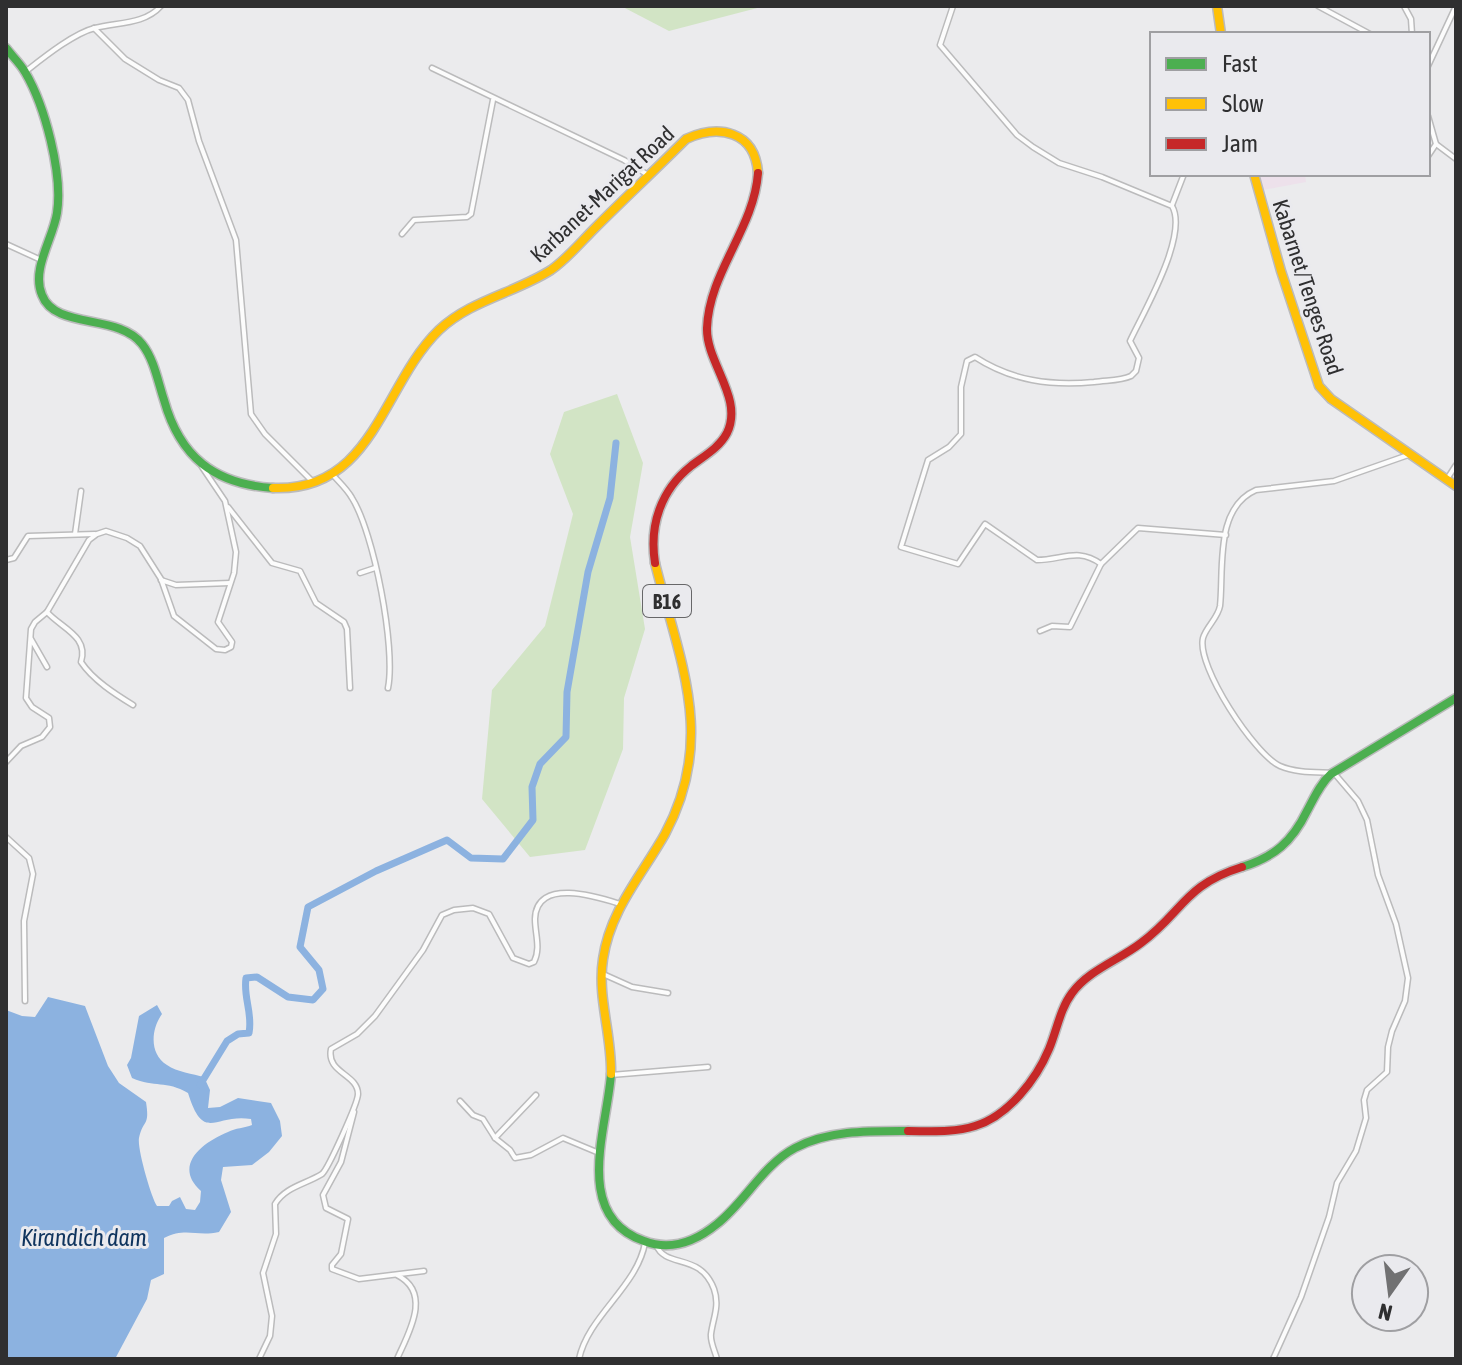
<svg xmlns="http://www.w3.org/2000/svg" width="1462" height="1365" font-family="'Asap Condensed',sans-serif">
	<rect width="100%" height="100%" fill="#ebebed"/>
	<path fill="#ede1eb" d="M1259,174H1305L1306,182L1263,190Z"/>
	<g fill="#d2e4c5">
		<path d="M621,6H765L669,31Z"/>
		<path d="M617,394L643,463L630,537L645,629L624,698L623,749L585,850L530,857L482,799L492,690L545,626L573,514L550,454L564,412Z"/>
	</g>
	<path fill="#8cb2e0" d="M48,997L85,1006L108,1066L119,1083L146,1102C150,1127 143,1119 139,1138C137,1148 151,1197 157,1206H169L172,1201L180,1197L186,1209L195,1210L200,1202L201,1191C173,1166 201,1143 228,1132C235,1128 245,1128 252,1125L251,1119C215,1113 204,1144 188,1093C166,1080 155,1088 132,1078L127,1065L131,1058L139,1016L157,1005L162,1014C151,1029 149,1054 167,1065C177,1072 193,1074 204,1077L210,1090L208,1108L220,1107L238,1098L271,1103L280,1121L282,1136L269,1152L252,1165L223,1167L221,1180L231,1212L219,1232C196,1237 186,1227 164,1238V1274L151,1280L147,1299L115,1359H6V1010L22,1016L35,1017Z"/>
	<g fill="none" stroke-linecap="round" stroke-linejoin="round">
		<path stroke="#8cb2e0" stroke-width="7" d="M200,1085L227,1041L238,1034L249,1033C253,1013 243,998 246,978L257,977L288,997L313,1000L323,989L319,970L300,947L308,907L376,871L447,840L471,858L503,859L533,820L532,787L540,764L566,737L567,692L588,572L610,498L616,443"/>
		<defs>
			<g id="street">
				<path d="M953,6L940,45L1017,135L1033,147L1059,163L1102,177L1172,206C1189,235 1143,313 1130,341L1139,358L1136,371L1131,376C1120,381 1107,380 1094,382C1051,386 1012,381 975,357L967,361L961,387V434L949,447L928,460L901,547L958,564L985,524L1037,560C1062,560 1078,547 1101,564"/>
				<path d="M1318,6L1370,34"/>
				<path d="M1404,6L1411,19L1412,34"/>
				<path d="M94,28L125,59L159,80L179,88L188,100L199,141L236,240L251,414L265,434L312,481"/>
				<path d="M1428,66L1456,6"/>
				<path d="M432,68L624,160L648,175"/>
				<path d="M25,72C43,58 74,33 95,28C117,22 144,25 161,6"/>
				<path d="M1428,116L1436,144L1456,159"/>
				<path d="M1428,156L1436,144"/>
				<path d="M1172,205L1184,174"/>
				<path d="M402,234L414,220L467,217L471,214L493,100"/>
				<path d="M6,244L41,260"/>
				<path d="M332,474C339,482 347,489 352,498C374,533 396,648 388,688"/>
				<path d="M1447,479L1456,465"/>
				<path d="M228,507L272,563L300,571L316,603L344,622L347,629L350,688"/>
				<path d="M75,534L81,491"/>
				<path d="M6,560L14,558L28,536L95,534"/>
				<path d="M360,573L375,568"/>
				<path d="M161,580L176,585L230,583"/>
				<path d="M47,612C61,628 89,636 81,662C93,680 115,694 133,705"/>
				<path d="M1040,631L1052,626L1070,627L1101,564L1138,528L1226,535"/>
				<path d="M31,639L47,667"/>
				<path d="M6,762L21,746L42,737L50,727L49,718L32,707L26,698L31,629L35,622L47,612L89,540L97,534L106,531L127,538L140,546L161,579L174,616L216,649L225,650L231,647L232,642L218,622L234,573L236,552L225,501L202,467"/>
				<path d="M6,837L29,858L33,874L24,921L25,1001"/>
				<path d="M603,974L632,987L668,993"/>
				<path d="M611,1075L708,1067"/>
				<path d="M460,1101L473,1115L483,1119L495,1138L510,1150L515,1158L531,1155L563,1138L599,1153"/>
				<path d="M354,1112L341,1162L323,1195L326,1208L348,1219L341,1254L332,1265V1269L359,1279L424,1271"/>
				<path d="M495,1138L536,1095"/>
				<path d="M656,1245C666,1269 700,1252 714,1289C720,1306 713,1318 711,1334C710,1342 715,1351 717,1359"/>
				<path d="M259,1359L270,1336L272,1316L263,1273L276,1234L275,1204C285,1187 306,1184 322,1174C328,1169 358,1103 358,1094C358,1074 326,1073 331,1049L357,1034L375,1016L423,950L442,915L454,910L473,908L489,914L513,958L529,964L534,962C541,948 535,934 535,919C536,877 598,897 620,904"/>
				<path d="M397,1359C408,1334 433,1293 397,1275"/>
				<path d="M579,1359C588,1316 637,1287 645,1243"/>
				<path d="M1273,1359L1301,1297L1329,1217L1337,1183L1356,1151L1366,1118L1364,1100L1367,1090L1387,1072L1388,1047L1392,1031L1405,1001L1408,978L1396,924L1378,875L1367,820L1358,801L1334,773C1317,772 1296,773 1280,766C1255,755 1196,666 1203,638C1206,627 1218,618 1220,606C1224,570 1214,508 1256,490L1334,481L1411,454"/>
			</g>
			<g id="fast">
				<path d="M6,48C12,56 20,63 25,72C45,106 63,174 57,213C53,239 31,269 42,295C55,330 118,313 142,344C154,359 158,382 164,400C180,457 214,484 273,488"/>
				<path d="M1242,867C1274,857 1292,842 1307,811C1314,798 1320,784 1331,774L1456,698"/>
				<path d="M611,1074C607,1129 572,1216 644,1241C670,1251 695,1242 717,1224C745,1202 763,1165 795,1148C829,1130 870,1131 908,1131"/>
			</g>
			<g id="slow">
				<path d="M1217,6L1221,34"/>
				<path d="M1254,174L1281,271L1319,386L1331,399L1456,486"/>
				<path d="M273,488C374,492 382,385 439,330C471,300 515,293 551,270C567,259 581,242 595,228C625,198 656,169 686,139C719,124 755,131 758,173"/>
				<path d="M611,1074C612,1035 597,997 603,959C610,910 642,875 665,834C717,737 679,660 655,563"/>
			</g>
			<g id="jam">
				<path d="M655,563C649,525 661,490 691,466C704,456 719,448 727,433C744,398 706,363 707,328C709,272 754,229 758,173"/>
				<path d="M908,1131C930,1131 953,1133 975,1126C1008,1116 1036,1080 1049,1049C1057,1030 1060,1009 1072,993C1089,970 1119,960 1141,943C1183,912 1184,885 1242,867"/>
			</g>
		</defs>
		<use href="#street" stroke="#bbbbbc" stroke-width="7"/>
		<use href="#fast" stroke="#bbbbbc" stroke-width="11"/>
		<use href="#slow" stroke="#bbbbbc" stroke-width="11"/>
		<use href="#jam" stroke="#bbbbbc" stroke-width="11"/>
		<use href="#street" stroke="#fcfcfc" stroke-width="4"/>
		<use href="#fast" stroke="#4caf50" stroke-width="8"/>
		<use href="#slow" stroke="#ffc107" stroke-width="8"/>
		<use href="#jam" stroke="#c62828" stroke-width="8"/>
	</g>
	<g text-anchor="middle" dominant-baseline="central" stroke-width="6" stroke-linejoin="round" paint-order="stroke">
		<rect fill="#eaeaee" stroke="#676769" stroke-width="2" x="643" y="585" width="48" height="32" rx="6"/>
		<g font-size="20" font-weight="bold" fill="#2f2f30">
			<text x="667" y="601">B16</text>
		</g>
		<g font-size="22" fill="#2f2f30" stroke="#eaeaee">
			<text transform="translate(602 194) rotate(-43)">Karbanet-Marigat Road</text>
			<text transform="translate(1308 287) rotate(72)">Kabarnet/Tenges Road</text>
		</g>
		<g font-size="24" font-style="italic" fill="#0f345e" stroke="#eaeaee">
			<text x="84" y="1237">Kirandich dam</text>
		</g>
	</g>
	<rect width="1462" height="1365" fill="none" stroke="#2f2f30" stroke-width="16"/>
	<rect x="1150" y="32" width="280" height="144" fill="#eaeaee" stroke="#9f9fa2" stroke-width="2"/>
	<rect x="1166" y="58" width="40" height="12" fill="#4caf50" stroke="#9f9fa2" stroke-width="2"/>
	<text x="1222" y="72" font-size="24" fill="#2f2f30">Fast</text>
	<rect x="1166" y="98" width="40" height="12" fill="#ffc107" stroke="#9f9fa2" stroke-width="2"/>
	<text x="1222" y="112" font-size="24" fill="#2f2f30">Slow</text>
	<rect x="1166" y="138" width="40" height="12" fill="#c62828" stroke="#9f9fa2" stroke-width="2"/>
	<text x="1222" y="152" font-size="24" fill="#2f2f30">Jam</text>
	<g transform="translate(1390 1293) rotate(194)"><circle r="38" fill="#eaeaee" stroke="#9f9fa2" stroke-width="2"/>
	<path d="M0-6L14 30L0 20L-14 30Z" fill="#717172"/>
	<text y="-12" font-size="22" font-weight="bold" text-anchor="middle" fill="#2f2f30">N</text>
	</g>
</svg>
